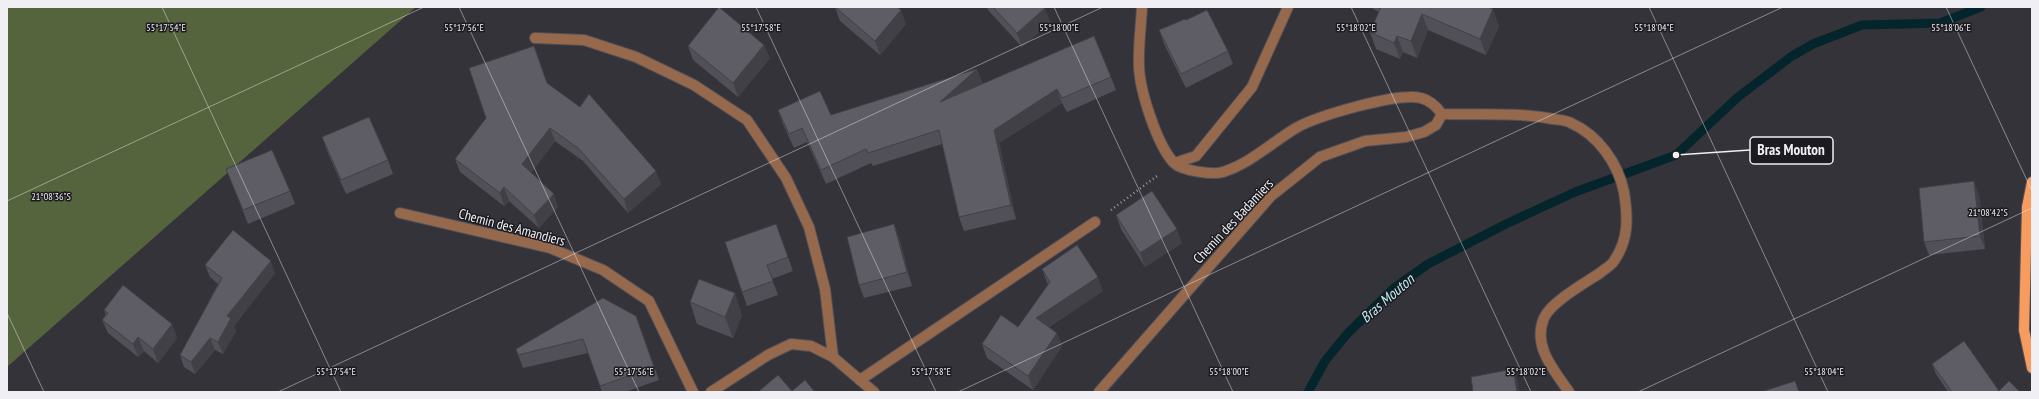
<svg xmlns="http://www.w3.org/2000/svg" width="2039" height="399" font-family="'PT Sans Narrow',sans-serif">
	<rect width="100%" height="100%" fill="#35333a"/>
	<path fill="#56643d" d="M7,7H416L7,367Z"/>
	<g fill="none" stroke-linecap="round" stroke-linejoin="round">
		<path stroke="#04252b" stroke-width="9" d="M1308,392L1325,361L1347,334L1394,288L1428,264L1506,224L1575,192L1676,155L1738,97L1792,56L1813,44L1862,25L1940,23L1981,7"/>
		<defs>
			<g id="minor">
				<path d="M1142,7C1141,27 1138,47 1139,67C1140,91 1157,145 1174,163C1182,171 1213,175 1223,172C1251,163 1271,143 1296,128C1317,116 1398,92 1421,98C1430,100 1436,106 1442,114C1478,115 1517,112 1553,119C1559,120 1566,120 1571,123C1598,135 1618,163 1624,192C1628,218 1629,239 1614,261C1611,266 1604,269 1600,273C1585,283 1551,302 1544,318C1532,346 1554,370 1569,392"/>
				<path d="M535,38L584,40L636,57L694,85L747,120L786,178L809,227L825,289L833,357"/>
				<path d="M1175,163L1196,156L1252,87L1288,7"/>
				<path d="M400,213L550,248L603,270L649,301L693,392"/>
				<path d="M860,380L1095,222"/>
				<path d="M711,392L768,355L791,344L811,346L833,357L874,392"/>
				<path d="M1099,392L1271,196L1320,157L1365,141L1406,137L1424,132L1436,125L1442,114"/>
			</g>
			<path id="major" d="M2032,182L2027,207L2024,330L2032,368"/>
		</defs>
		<use href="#minor" stroke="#535158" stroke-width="12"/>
		<use href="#major" stroke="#535158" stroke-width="12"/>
		<path stroke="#99979d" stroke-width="2.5" stroke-dasharray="1 3" stroke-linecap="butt" d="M1111,210L1157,176"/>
		<use href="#minor" stroke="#96694d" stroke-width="10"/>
		<use href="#major" stroke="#f79b5f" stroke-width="10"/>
	</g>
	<g fill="#514f57">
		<path d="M835,7L906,24L880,55L840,21Z"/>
		<path d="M987,7H1044L1050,22L1022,47L988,10Z"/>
		<path d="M1370,7H1487L1499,26L1486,55L1428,30L1417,58L1403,52L1400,59L1376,49L1370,32L1379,12Z"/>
		<path d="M1159,30L1228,51L1233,64L1186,88L1164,44Z"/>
		<path d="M688,46L770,58L738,97L693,60Z"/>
		<path d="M977,69L982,83L979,85L1111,77L1116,90L1067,112L1062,103L999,143L1016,219L964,231L959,217L942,144L873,166L871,163L826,184L807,142L794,148L783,124L778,110L831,115Z"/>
		<path d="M547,84L661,184L628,213L583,161L555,141L531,173L558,207L539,228L509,201L504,206L460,172L455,159Z"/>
		<path d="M322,137L388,160L393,174L346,194L327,151Z"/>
		<path d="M226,169L290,191L295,204L248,224Z"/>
		<path d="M1979,195L1985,249L1929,255L1924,242Z"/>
		<path d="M1116,215L1182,243L1145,267L1121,229Z"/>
		<path d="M776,224L793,271L772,279L778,295L747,306L742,292Z"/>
		<path d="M894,224L899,238L912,286L864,298L859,285Z"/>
		<path d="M205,265L275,273L234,326L236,331L223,354L215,350L195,374L184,367L180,355L218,284L210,277Z"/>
		<path d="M1042,269L1103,291L1049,327L1057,333L1062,346L1033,390L987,358L982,344L1018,327L1048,285Z"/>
		<path d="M690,302L742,315L733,338L697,324Z"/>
		<path d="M104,310L172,324L177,338L158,363L144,351L138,357L108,333L102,320L106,315Z"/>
		<path d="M636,316L659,380L625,392H602L588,353L523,368L516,349Z"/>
		<path d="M1932,364L1999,391L2020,392H1948L1936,374Z"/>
	</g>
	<g fill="#424047">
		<path d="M1045,8L1050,22L1022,47L1017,33Z"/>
		<path d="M1493,9L1499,26L1486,55L1480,39Z"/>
		<path d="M901,10L906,24L880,55L875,41Z"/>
		<path d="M1422,14L1428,30L1417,58L1411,41Z"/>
		<path d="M1397,36L1403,52L1400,59L1394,43Z"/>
		<path d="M764,45L770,58L738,97L733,83Z"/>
		<path d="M977,69L982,83L945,116L940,102Z"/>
		<path d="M1057,89L1062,103L999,143L1016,219L1011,205L994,130Z"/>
		<path d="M550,128L555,141L527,178L522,164Z"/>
		<path d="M656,171L661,184L628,213L624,199Z"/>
		<path d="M1974,181L1979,195L1985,249L1980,236Z"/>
		<path d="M504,187L509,201L504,206L500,193Z"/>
		<path d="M554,194L558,207L539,228L534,215Z"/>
		<path d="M894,224L899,238L912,286L907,272Z"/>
		<path d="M1177,229L1182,243L1145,267L1140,253Z"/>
		<path d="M271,261L275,273L234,326L236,331L223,354L218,342L227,316Z"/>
		<path d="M1098,277L1103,291L1041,332L1036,318Z"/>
		<path d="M735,293L742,315L733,338L725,317Z"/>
		<path d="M172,324L177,338L158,363L153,349Z"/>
		<path d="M1057,333L1062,346L1033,390L1028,376Z"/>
		<path d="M138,337L144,351L138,357L133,344Z"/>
		<path d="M210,338L215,350L195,374L191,362Z"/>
		<path d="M1513,369L1518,383L1519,392H1517Z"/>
	</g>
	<g fill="#5e5c65" stroke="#424047">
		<path d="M719,7L764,45L733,83L688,46Z"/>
		<path d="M835,7H897L901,10L875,41Z"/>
		<path d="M993,7H1044L1045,8L1017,33Z"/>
		<path d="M1381,7H1487L1493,9L1480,39L1422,14L1411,41L1397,36L1394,43L1370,32Z"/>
		<path d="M1207,10L1228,51L1181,74L1159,30L1185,19L1186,20Z"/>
		<path d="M1094,36L1111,77L1062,98L1057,89L994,130L1011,205L959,217L939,130L868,153L866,149L821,170L802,128L789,134L778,110L820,91L831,115L977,69L940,102Z"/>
		<path d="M534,46L547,83L580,107L589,94L656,171L624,199L578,148L550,128L522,164L554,194L534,215L504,187L500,193L455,159L486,118L469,68Z"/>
		<path d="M369,117L388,160L341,180L322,137Z"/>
		<path d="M272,150L290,191L243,210L226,169Z"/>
		<path d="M1974,181L1980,236L1924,242L1919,188Z"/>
		<path d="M1152,191L1177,229L1140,253L1116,215Z"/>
		<path d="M776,224L788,257L767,265L773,281L742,292L725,242Z"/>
		<path d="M894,224L907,272L859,285L847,237Z"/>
		<path d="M233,230L271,261L227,316L231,318L218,342L210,338L191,362L180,355L222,278L205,265Z"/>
		<path d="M1077,245L1098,277L1036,318L1057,333L1028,376L982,344L1001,315L1018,327L1050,282L1042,269Z"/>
		<path d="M699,279L735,293L725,317L690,302Z"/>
		<path d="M123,285L172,324L153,349L138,337L133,344L102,320L108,313L104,310Z"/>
		<path d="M603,298L636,316L654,367L600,386L583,339L518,355L516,349Z"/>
		<path d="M1964,341L1999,391L2009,381L2020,392H1952L1932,364Z"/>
		<path d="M1513,369L1517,392H1473L1471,377Z"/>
		<path d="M778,375L792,391L805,380L815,392H758Z"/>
		<path d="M1795,381L1799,392H1761Z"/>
	</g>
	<path fill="none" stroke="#f0eff4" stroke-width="1" stroke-opacity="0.45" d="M162,7L341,392M459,7L639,392M756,7L936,392M1054,7L1233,392M1351,7L1531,392M1649,7L1828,392M1946,7L2032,191M7,201L424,7M7,313L44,392M278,392L1103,7M958,392L1783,7M1638,392L2032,208"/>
	<g text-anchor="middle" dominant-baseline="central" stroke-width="3" stroke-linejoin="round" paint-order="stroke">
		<g font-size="14" fill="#f0eff4" stroke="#1c1b1f">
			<text transform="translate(1233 221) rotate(-47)">Chemin des Badamiers</text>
			<text transform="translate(512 227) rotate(15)">Chemin des Amandiers</text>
		</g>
		<g font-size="15" font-style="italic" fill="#bdedf7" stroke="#1c1b1f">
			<text transform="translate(1387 298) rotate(-41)">Bras Mouton</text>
		</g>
	</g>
	<g font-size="10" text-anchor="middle" fill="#f0eff4" stroke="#1c1b1f" stroke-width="3" stroke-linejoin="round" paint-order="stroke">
		<text x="166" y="31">55°17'54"E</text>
		<text x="464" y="31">55°17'56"E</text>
		<text x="1356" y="31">55°18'02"E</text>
		<text x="1654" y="31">55°18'04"E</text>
		<text x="1951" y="31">55°18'06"E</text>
		<text x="761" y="31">55°17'58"E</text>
		<text x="1059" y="31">55°18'00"E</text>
		<text x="51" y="200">21°08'36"S</text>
		<text x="1988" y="216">21°08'42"S</text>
		<text x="336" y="375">55°17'54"E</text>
		<text x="634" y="375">55°17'56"E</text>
		<text x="931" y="375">55°17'58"E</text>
		<text x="1229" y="375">55°18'00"E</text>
		<text x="1526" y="375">55°18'02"E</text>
		<text x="1824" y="375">55°18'04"E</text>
	</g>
	<path fill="none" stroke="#f0eff4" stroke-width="1.5" d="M1676 155L1750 150"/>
	<circle fill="#f0eff4" stroke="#1c1b1f" stroke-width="1.5" cx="1676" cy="155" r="4"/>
	<rect fill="#1c1b1f" stroke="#f0eff4" stroke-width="1.5" x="1750" y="137" width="83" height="27" rx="4"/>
	<g font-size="15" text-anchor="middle" font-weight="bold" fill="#f0eff4">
		<text x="1791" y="155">Bras Mouton</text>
	</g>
	<rect width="2039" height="399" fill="none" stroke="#f0eff4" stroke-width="16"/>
</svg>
